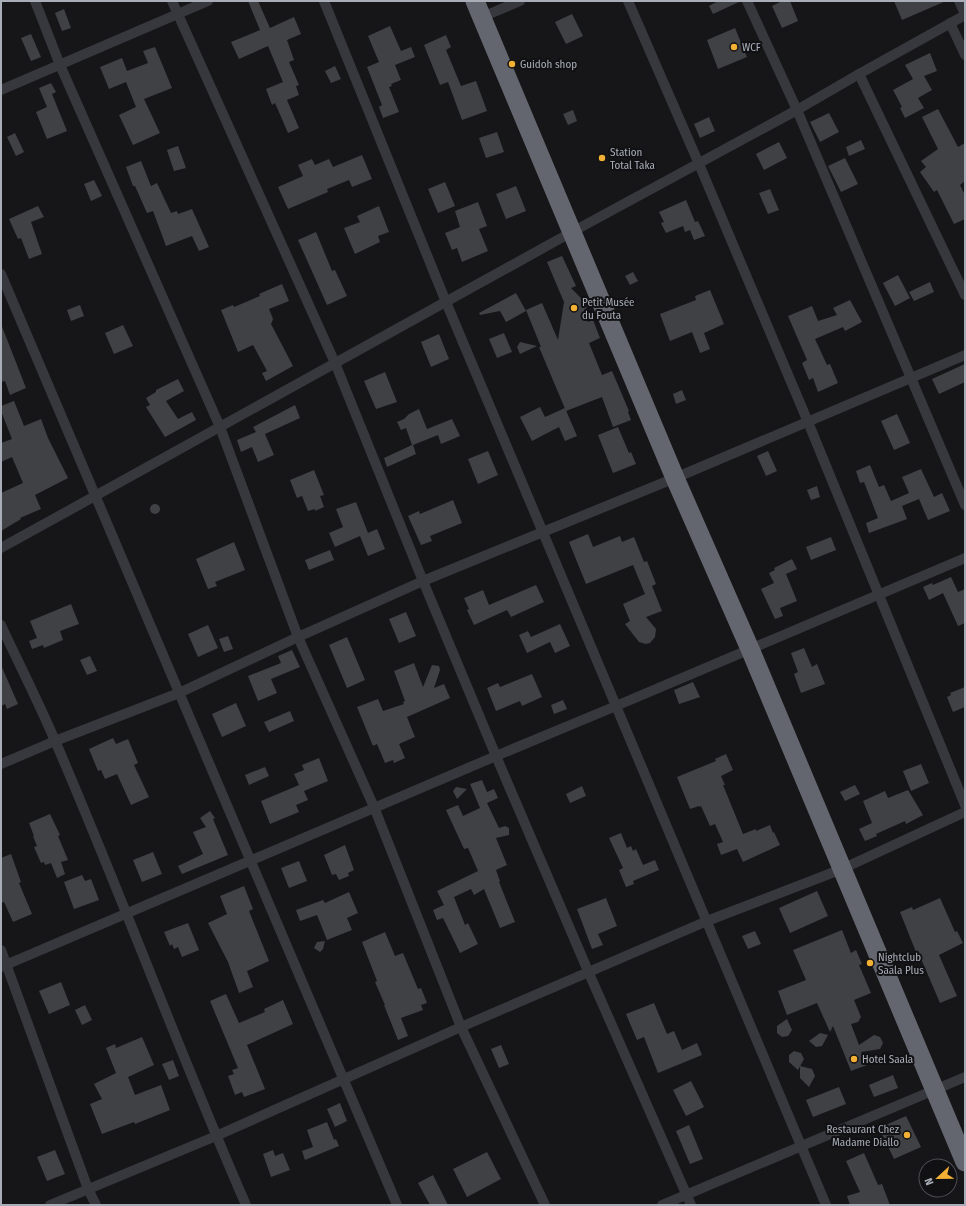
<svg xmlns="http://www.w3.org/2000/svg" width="966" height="1206" font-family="'Fira Sans Condensed',sans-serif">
	<rect width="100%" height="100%" fill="#161618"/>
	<g fill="#404145">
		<path d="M248,1H258L270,28L294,17L301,34L287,40L294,60L289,62L299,85L296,86L299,95L287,100L299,128L288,133L275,103L272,105L266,89L283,82L268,46L239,59L231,42L260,30Z"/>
		<path d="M718,1H741L713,14L709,6Z"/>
		<path d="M782,1H790L798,21L782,28L772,6Z"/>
		<path d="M894,1H946L902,20Z"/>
		<path d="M64,9L71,28L62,31L55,13Z"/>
		<path d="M572,14L583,36L566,44L555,22Z"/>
		<path d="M390,26L401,51L411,47L415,57L395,65L401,80L391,84L392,86L389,87L399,112L383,118L379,107L382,105L367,67L379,62L368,36Z"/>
		<path d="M735,28L747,57L718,69L707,40Z"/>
		<path d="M31,34L41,57L31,61L21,38Z"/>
		<path d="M446,35L451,47L446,50L461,86L476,81L487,111L462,120L448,82L440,85L424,45Z"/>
		<path d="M155,47L172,88L144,99L160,133L133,145L119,115L136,107L126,82L109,89L100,67L122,58L127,71L148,63L143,51Z"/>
		<path d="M930,53L937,71L924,76L932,90L918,98L924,108L905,118L900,108L902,107L893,90L913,79L905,65Z"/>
		<path d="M335,66L341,79L331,83L325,71Z"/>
		<path d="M51,83L56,92L52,94L67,131L47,139L36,112L47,107L39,88Z"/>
		<path d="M938,109L958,147L965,143V181L960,185L965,195V219L954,224L937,190L934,192L920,172L926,167L921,161L938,149L922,117Z"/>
		<path d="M573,110L577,121L568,125L563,114Z"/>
		<path d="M829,113L839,132L820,142L810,122Z"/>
		<path d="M709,117L715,131L700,138L694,124Z"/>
		<path d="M497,132L504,152L486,158L479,138Z"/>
		<path d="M15,133L24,152L16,156L7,137Z"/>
		<path d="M861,140L865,149L849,156L846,147Z"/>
		<path d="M779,142L787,158L764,170L756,154Z"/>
		<path d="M178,146L186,168L174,171L167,150Z"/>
		<path d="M362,155L372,179L352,187L349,180L327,189L328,192L288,209L278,187L303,176L298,165L312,159L315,165L329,159L333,167Z"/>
		<path d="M845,158L858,184L841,192L828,166Z"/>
		<path d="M141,161L151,186L157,183L171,213L177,211L178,214L192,209L209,247L199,251L192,236L166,246L153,211L147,213L135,186H133L126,167Z"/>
		<path d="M94,180L102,196L91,201L84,184Z"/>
		<path d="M445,182L455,206L438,213L428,189Z"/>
		<path d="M516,186L526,211L506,219L496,194Z"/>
		<path d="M770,189L779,210L768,214L759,193Z"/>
		<path d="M686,200L695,222L698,221L705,236L694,240L690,230L685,232L683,226L666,233L661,223L664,222L659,212Z"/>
		<path d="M478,202L487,226L479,229L488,251L462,262L457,248L452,250L445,233L460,227L455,211Z"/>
		<path d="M38,206L44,217L31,222L42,254L29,259L21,238L18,239L9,219Z"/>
		<path d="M379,206L389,232L378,236L380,242L355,254L344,228L360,222L357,216Z"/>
		<path d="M316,232L332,271L335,270L347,296L327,305L298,240Z"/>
		<path d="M562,256L576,286L571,288L584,301L586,305L588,322L593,320L600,338L589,343L602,375L612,371L629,411L628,412L631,420L613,427L602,397L566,411L539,347H541L526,310L542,303L558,340L564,302L547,262Z"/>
		<path d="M633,272L638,281L630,285L625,276Z"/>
		<path d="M898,275L910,298L895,306L883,283Z"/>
		<path d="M930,282L934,292L914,301L909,292Z"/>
		<path d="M282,284L289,301L269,309L273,319L271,324L293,366L266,381L262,373L267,371L253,345L238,352L221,310L233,305L234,307L260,296L259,294Z"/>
		<path d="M710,290L724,324L704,333L710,349L700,353L692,332L670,341L660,314L696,300L695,296Z"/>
		<path d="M516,293L526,311L506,322L500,311L480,315L479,313Z"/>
		<path d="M850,300L862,322L845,331L843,327L815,339L827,365L830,364L838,383L818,392L813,378L809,380L802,363L807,360L788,316L812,306L818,321L837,315L833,308Z"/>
		<path d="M80,305L84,316L71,321L67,310Z"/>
		<path d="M1,324L26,388L10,395L5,381L1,382Z"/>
		<path d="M123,325L133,346L114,354L105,333Z"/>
		<path d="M504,333L512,352L497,358L489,339Z"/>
		<path d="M439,334L449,359L431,367L421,342Z"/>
		<path d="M520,342L537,346L520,354L517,347Z"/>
		<path d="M965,364V382L939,394L932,379Z"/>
		<path d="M385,372L397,402L376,409L364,381Z"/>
		<path d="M178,379L184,391L166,401L178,419L192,412L196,420L165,437L146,407L150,405L146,398L156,392V390Z"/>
		<path d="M682,390L686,400L676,404L673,394Z"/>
		<path d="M14,401L24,426L41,419L48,438L68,478L35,495L41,509L20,518L21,519L1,531V493L23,483L12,457L1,462V443L12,439L1,411V406Z"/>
		<path d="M295,405L300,418L265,434L274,455L258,462L252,447L241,452L237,440L256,432L253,427Z"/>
		<path d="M540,407L545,417L565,408L577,436L565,441L559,427L532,441L520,417Z"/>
		<path d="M419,409L427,429L452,419L460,436L441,444L438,435L413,445L416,454L387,467L384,458L412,445L406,428L401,430L397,422L404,419L409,414Z"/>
		<path d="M897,414L910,443L894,450L881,421Z"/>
		<path d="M618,427L629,453L631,452L636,464L613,473L598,435Z"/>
		<path d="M488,451L498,475L478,484L468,459Z"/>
		<path d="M768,451L777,471L766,476L757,456Z"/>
		<path d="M870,465L879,487L884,485L891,501L909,493L902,477L921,469L934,497L942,493L950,511L928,520L919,499L902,506L907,519L869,533L866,523L878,518L864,482L860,483L856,471Z"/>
		<path d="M314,470L324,495L320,496L324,507L315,511V509L308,511L302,496L297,498L290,480Z"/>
		<path d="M817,486L820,497L811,500L807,490Z"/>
		<path d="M453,500L462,523L430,536L432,541L421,545L408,516L419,511L420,514Z"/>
		<path d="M356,502L368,533L377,529L385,549L368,556L360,536L335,547L329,533L343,527L336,509Z"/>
		<circle cx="155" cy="509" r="5"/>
		<path d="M588,534L593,547L620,536L622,542L634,537L644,562L647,561L656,584L652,586L662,611L646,617L656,629L655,637L650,643L646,644L639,642L625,624L630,621L623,604L645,594L633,565L586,584L569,542Z"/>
		<path d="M831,537L836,550L811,560L806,547Z"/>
		<path d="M234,542L245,570L215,582L217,586L208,589L196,559Z"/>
		<path d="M330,550L334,560L309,570L305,560Z"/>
		<path d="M792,559L797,569L786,574L797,601L780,608L783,616L775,619L761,589L774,583L769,573L775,570L774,568Z"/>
		<path d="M951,577L958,592L965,589V623L958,626L943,593L929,600L923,587L932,583L933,585Z"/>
		<path d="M536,585L544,602L511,617L507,610L474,625L467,610L469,609L464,598L483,590L489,605Z"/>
		<path d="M71,604L79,624L60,631L63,640L44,648L43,645L32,649L29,641L37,638L30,621Z"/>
		<path d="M406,612L416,636L399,643L389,619Z"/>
		<path d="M560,624L570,646L555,653L550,642L527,653L519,635L528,631L531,637Z"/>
		<path d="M208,625L218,648L198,657L188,634Z"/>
		<path d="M228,636L233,649L224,652L219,639Z"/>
		<path d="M347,637L365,680L347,688L329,645Z"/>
		<path d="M804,648L812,667L817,664L825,684L801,693L794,674L798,672L791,653Z"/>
		<path d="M292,650L300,667L271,679L277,693L258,701L248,676L281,663L278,656Z"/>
		<path d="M90,656L97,671L87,675L80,660Z"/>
		<path d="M414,663L423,687L432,665L439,666L440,670L434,688L444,684L450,698L407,717L415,737L399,744L405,758L394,763L393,760L385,763L377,744L373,746L357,707L378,699L383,711L404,704L403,702L405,701L394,671Z"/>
		<path d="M1,665L18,704L7,709L5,704L1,706Z"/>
		<path d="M532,674L542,697L522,706L520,701L496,711L487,688L498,683L500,687Z"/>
		<path d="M693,682L700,697L679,704L674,690Z"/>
		<path d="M965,687V707L953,712L947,697L951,695L950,693Z"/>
		<path d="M563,700L567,709L554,714L551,705Z"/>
		<path d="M236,703L246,726L222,737L212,714Z"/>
		<path d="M290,711L294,721L269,732L264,722Z"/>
		<path d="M113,738L116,744L128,739L138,763L134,765L149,797L131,805L117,774L105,779L101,770L98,771L89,749Z"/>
		<path d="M726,754L733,770L721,776L725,785H723L743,834L756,829V831L770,825L773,833L774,832L780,845L743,862L737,849L721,855L717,844L723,842L715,824L710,826L701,806L699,807V806L690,809L677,777L716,761L715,759Z"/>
		<path d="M319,758L328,781L304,791L308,800L296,805L299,812L270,824L261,801L299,785L294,774L304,770L302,765Z"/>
		<path d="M921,764L929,783L911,791L903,771Z"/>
		<path d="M265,767L269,776L249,785L245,775Z"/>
		<path d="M482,780L487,792L494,789L498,798L487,803L499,828L505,826L509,828V835L496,838L507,865L496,870L500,881L499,882L515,922L500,928L484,889L474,895L471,889L454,897L465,925L468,923L478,944L460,953L443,918L437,920L433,910L444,905L437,891L478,871L468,848L464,849L446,810L458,805L463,816L480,808L470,784Z"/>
		<path d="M855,785L860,794L845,801L840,792Z"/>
		<path d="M582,786L586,796L570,803L566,794Z"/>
		<path d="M456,787L467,789L457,799L453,791Z"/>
		<path d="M908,790L923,815L906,824L905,821L876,834L877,836L865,841L859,829L872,823L863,801L885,791L888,798Z"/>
		<path d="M210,811L215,818L213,819L228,855L182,874L178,866L203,854L193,832L206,827L200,818Z"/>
		<path d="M50,814L60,835L58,836L68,860L61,862L65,874L57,878L51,863L45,865L44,862L41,863L34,847L37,846L33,836H34L29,823Z"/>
		<path d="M621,833L627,848L631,846L633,851L636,849L643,865L655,860L659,870L633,881L634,884L626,887L619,870L623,868L609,838Z"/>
		<path d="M345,845L354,870L348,873L349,876L339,880L336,874L332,875L324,855Z"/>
		<path d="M153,852L162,874L142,882L133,860Z"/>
		<path d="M11,854L21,882L19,883L32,914L13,922L4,902L1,903V858Z"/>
		<path d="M299,861L307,881L289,888L281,868Z"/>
		<path d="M82,875L85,881L91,879L99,900L74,909L64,882Z"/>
		<path d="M244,886L253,909L249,911L269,961L247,971L253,987L239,993L228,962L208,923L227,914L220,896Z"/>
		<path d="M817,891L828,916L790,933L779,908Z"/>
		<path d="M349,892L358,913L347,918L352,930L327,940L317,915L300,921L296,910L323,900L325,903Z"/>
		<path d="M606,898L617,926L598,934L603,945L592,949L577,909Z"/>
		<path d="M940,898L955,932L957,931L963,943L939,955L957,996L940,1003L922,961L920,962L900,912L912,907L913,910Z"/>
		<path d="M188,923L199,950L182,957L178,947L174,949L172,944L170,946L164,932Z"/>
		<path d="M842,930L851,953L856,950L862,964L859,965L871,993L854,1000L861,1017L858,1022L851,1024L859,1045L874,1035L880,1037L883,1043L880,1049L861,1052L867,1065L851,1071L833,1026L830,1032L817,1003L787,1015L778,991L806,980L793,950Z"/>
		<path d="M755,931L761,944L748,949L742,936Z"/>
		<path d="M385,932L395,956L403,953L418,989L421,988L427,1003L421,1005L423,1010L401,1018L408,1036L398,1040L384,1005H385L375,982L377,981L362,942Z"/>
		<path d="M325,941L323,949L320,952L314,948L317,942Z"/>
		<path d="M61,982L70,1005L49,1014L39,991Z"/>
		<path d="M226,994L239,1023L265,1012L264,1009L283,1000L293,1024L247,1045L265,1089L244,1097L242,1092L235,1095L228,1076L234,1074L232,1070L238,1068L210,1001Z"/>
		<path d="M654,1003L667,1034L674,1031L682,1050L697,1043L702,1055L658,1073L644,1037L637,1040L626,1014Z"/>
		<path d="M85,1005L92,1020L82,1025L75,1010Z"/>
		<path d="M787,1019L792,1030L788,1036L782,1037L777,1033V1026Z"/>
		<path d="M820,1033L828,1035L822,1046L816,1047L809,1041Z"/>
		<path d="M142,1037L154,1065L128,1077L135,1095L161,1085L170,1110L135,1124L134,1122L102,1134L90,1104L102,1099L94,1084L116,1073L106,1048L115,1044L116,1048Z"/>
		<path d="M501,1045L509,1064L499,1068L491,1049Z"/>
		<path d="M794,1051L801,1053L804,1059L798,1070L789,1062V1055Z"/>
		<path d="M173,1060L179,1076L169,1080L162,1064Z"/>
		<path d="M800,1066L812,1069L815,1076L809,1087L800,1078Z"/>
		<path d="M893,1075L898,1088L874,1097L869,1085Z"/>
		<path d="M691,1081L704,1107L686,1116L673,1090Z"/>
		<path d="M839,1087L846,1104L813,1117L806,1100Z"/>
		<path d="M340,1103L347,1121L335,1127L327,1109Z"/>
		<path d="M906,1116L921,1147L894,1159L879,1128Z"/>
		<path d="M327,1122L334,1140L336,1139L339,1146L305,1160L302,1151L313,1147L307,1130Z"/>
		<path d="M689,1125L703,1159L690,1164L676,1131Z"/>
		<path d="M55,1150L65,1174L47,1181L37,1157Z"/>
		<path d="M273,1150L275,1156L283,1153L290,1170L271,1177L263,1154Z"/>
		<path d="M487,1152L501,1179L467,1197L453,1169Z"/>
		<path d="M864,1153L878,1185L882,1184L890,1205H850L847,1196L860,1192L846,1161Z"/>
		<path d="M433,1175L448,1205H430L418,1183Z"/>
	</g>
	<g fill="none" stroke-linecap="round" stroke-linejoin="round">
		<g stroke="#37383d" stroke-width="10">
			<path d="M35,1L60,65L220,427L298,637L374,807L461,1027L545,1205"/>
			<path d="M172,1L335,363L423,581L496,756L588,971L691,1205"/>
			<path d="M324,1L446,302L826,1205"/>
			<path d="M628,1L699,164L808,422L965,805"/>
			<path d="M747,1L797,110L965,505"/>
			<path d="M959,1L965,14"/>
			<path d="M482,17L520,1"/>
			<path d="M950,23L965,55"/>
			<path d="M859,74L965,295"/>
			<path d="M1,90L208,1"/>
			<path d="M1,274L397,1205"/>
			<path d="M1,548L572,232L797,110L859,74L965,15"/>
			<path d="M1,625C19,664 39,703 56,743C122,896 179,1052 246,1205"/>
			<path d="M1,764L55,741L179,693L298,637L423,581L675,478L965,355"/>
			<path d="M1,950L88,1189L96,1205"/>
			<path d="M1,967L496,756L616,706L965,558"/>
			<path d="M50,1205L216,1136L461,1027L707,921L842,869L965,812"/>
			<path d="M662,1205L965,1077"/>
		</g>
		<path stroke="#63666e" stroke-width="19" d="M475,1L675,478L750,649L965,1162"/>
	</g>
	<g fill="#f2b134" stroke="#111113" stroke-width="1.5">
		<circle cx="734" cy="47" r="4"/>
		<circle cx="512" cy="64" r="4"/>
		<circle cx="602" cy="158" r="4"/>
		<circle cx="574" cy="308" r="4"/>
		<circle cx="870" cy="963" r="4"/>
		<circle cx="854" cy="1059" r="4"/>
		<circle cx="907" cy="1135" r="4"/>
	</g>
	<g text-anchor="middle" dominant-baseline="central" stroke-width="4" stroke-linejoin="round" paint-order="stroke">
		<g font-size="11" fill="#a8adb8" stroke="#111113" text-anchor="start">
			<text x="742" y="47">WCF</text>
			<text x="520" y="64">Guidoh shop</text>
			<text x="610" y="152">Station<tspan x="610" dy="13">Total Taka</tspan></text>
			<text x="582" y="302">Petit Musée<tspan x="582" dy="13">du Fouta</tspan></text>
			<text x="878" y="957">Nightclub<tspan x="878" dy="13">Saala Plus</tspan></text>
			<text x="862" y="1059">Hotel Saala</text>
			<text x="899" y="1129" text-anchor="end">Restaurant Chez<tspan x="899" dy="13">Madame Diallo</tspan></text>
		</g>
	</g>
	<rect width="966" height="1206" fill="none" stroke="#a8adb8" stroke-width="4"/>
	<g transform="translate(938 1178) rotate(248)"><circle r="19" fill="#111113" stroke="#4d4f55"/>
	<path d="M0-3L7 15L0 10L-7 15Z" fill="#f2b134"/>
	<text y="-6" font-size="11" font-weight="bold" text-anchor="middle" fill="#a8adb8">N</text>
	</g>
</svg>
